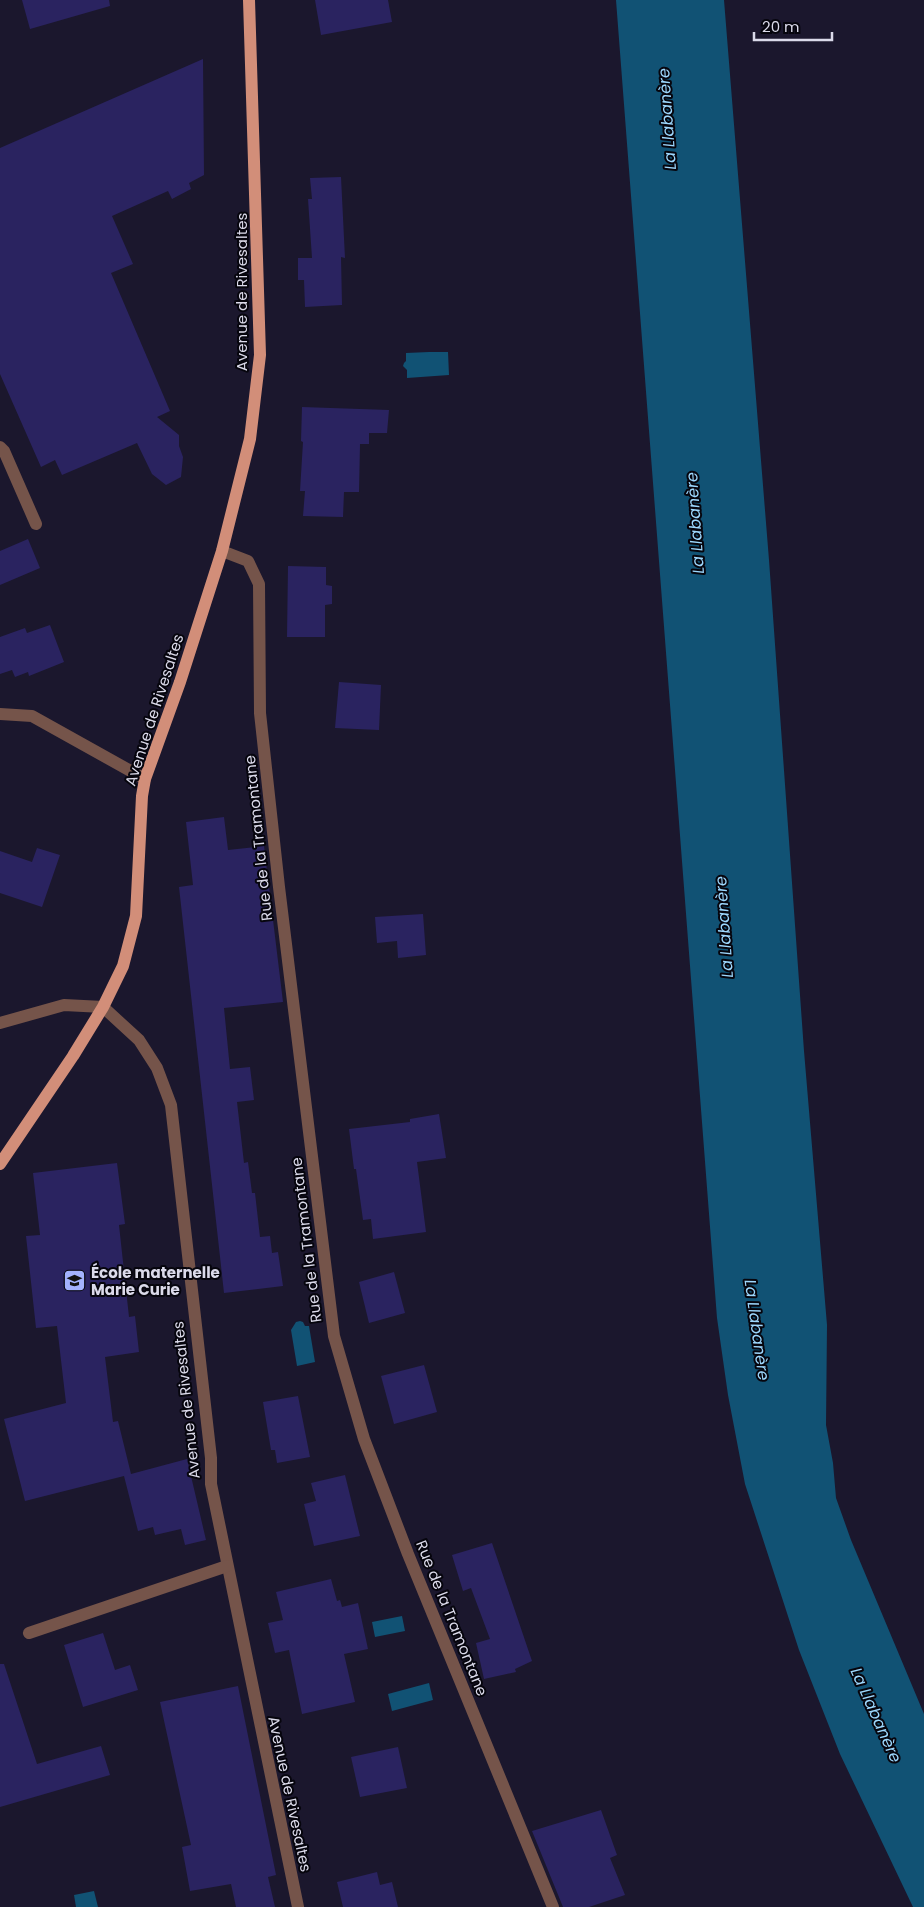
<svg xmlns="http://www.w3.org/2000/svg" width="924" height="1907" font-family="Poppins,sans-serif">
	<rect width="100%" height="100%" fill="#1b172d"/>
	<g fill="#115274">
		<path d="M616,0H724L769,560L804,1051L827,1325L826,1425L833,1463L836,1498L851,1540L924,1714V1907H913L840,1754L799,1650L773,1570L745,1484L728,1395L717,1318Z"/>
		<path d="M429,352H448L449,375L407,378V370L403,366L404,363L406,361V353Z"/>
		<path d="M300,1321L303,1322L305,1326H309L315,1362L297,1366L291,1330L296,1322Z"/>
		<path d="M402,1616L405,1631L375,1637L372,1622Z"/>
		<path d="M429,1683L433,1700L392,1711L388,1694Z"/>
		<path d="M94,1891L98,1907H76L74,1895Z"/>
	</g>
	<g fill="#2a2360">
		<path d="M22,0H109L110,6L30,29Z"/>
		<path d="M315,0H388L392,22L321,35Z"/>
		<path d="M203,59L204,175L189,183L191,189L172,199L168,191L112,216L133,264L111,273L170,411L157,417L179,435V446L183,457L181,477L166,485L152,474L137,443L62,475L55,460L41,467L0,374V148Z"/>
		<path d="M341,177L345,258L341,257L342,305L305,307L304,280H298V258H312L308,199H312L310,178Z"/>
		<path d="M302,407L389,410L387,433H369V444H360L359,492H344L343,517L303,516L305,491H300L303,442L301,441Z"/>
		<path d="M28,539L40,568L0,585V551Z"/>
		<path d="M288,566L326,567V585L332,586V604L325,605V637H287Z"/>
		<path d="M50,625L64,662L29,676L28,672L15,677L12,670L0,674V637L25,628L27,633Z"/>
		<path d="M339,682L381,685L379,730L335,728Z"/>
		<path d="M224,817L228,850L264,846L283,1002L224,1008L230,1069L250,1067L254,1100L237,1102L244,1163L248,1162L252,1193H255L260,1237L270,1236L272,1253L278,1252L283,1286L224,1293L179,887L193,885L186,822Z"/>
		<path d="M37,848L60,855L42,907L0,893V851L32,862Z"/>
		<path d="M423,914L426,955L398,958L397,941L377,943L375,917Z"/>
		<path d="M439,1114L446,1158L417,1162L426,1232L373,1239L371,1219L363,1220L356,1169H354L349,1129L410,1122V1119Z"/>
		<path d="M117,1163L125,1224L119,1225L129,1317L135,1316L139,1352L105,1357L113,1422L118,1421L131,1474L187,1459L206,1540L185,1545L181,1529L155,1535L153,1527L138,1531L124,1476L25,1501L4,1419L66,1403L57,1326L36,1328L26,1236L40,1235L33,1173Z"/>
		<path d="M394,1272L405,1313L369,1323L359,1282Z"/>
		<path d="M424,1365L437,1412L394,1424L381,1376Z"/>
		<path d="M298,1396L310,1457L277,1463L275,1450H271L263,1402Z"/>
		<path d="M345,1475L360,1536L314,1546L304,1504L316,1501L311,1483Z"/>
		<path d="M492,1543L532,1661L515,1669L516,1672L484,1679L476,1643L490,1639L471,1588L463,1591L452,1555Z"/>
		<path d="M331,1579L337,1601L340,1600L342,1607L358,1603L368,1649L344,1654L355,1702L302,1714L289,1650L275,1653L268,1623L283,1620L276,1592Z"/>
		<path d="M103,1633L115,1670L130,1665L138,1690L83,1707L64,1645Z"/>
		<path d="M0,1664H4L37,1764L101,1746L110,1775L0,1807Z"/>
		<path d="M238,1686L276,1875L268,1877L275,1907H236L231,1884L190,1891L182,1847L191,1845L160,1702Z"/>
		<path d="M398,1747L407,1788L360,1797L351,1757Z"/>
		<path d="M601,1810L617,1855L610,1858L625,1895L589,1907H563L532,1831Z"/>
		<path d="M377,1872L380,1885L392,1882L398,1907H343L337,1882Z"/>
	</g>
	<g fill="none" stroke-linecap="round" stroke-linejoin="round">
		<g stroke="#75544a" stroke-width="12">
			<path d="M0,447L4,451L36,524"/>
			<path d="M222,551L248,561L259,584L260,713L279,887L334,1336L364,1439L408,1554L553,1907"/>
			<path d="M0,714L32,716L145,779"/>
			<path d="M0,1023L64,1005L103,1007L139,1040L157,1068L171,1105L211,1458V1484L298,1907"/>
			<path d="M29,1633L227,1566"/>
		</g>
		<path stroke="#d28e79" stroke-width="12" d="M0,1164L73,1056L103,1007L123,966L136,916L142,796L145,779L180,682L222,551L250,439L260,355L249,0"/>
	</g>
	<defs>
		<symbol id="school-square" viewBox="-11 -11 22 22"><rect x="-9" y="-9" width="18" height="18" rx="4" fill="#a3b2fd" stroke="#06050d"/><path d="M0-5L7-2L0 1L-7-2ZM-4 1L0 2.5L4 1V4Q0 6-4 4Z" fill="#111"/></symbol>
	</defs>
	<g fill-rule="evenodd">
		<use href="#school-square" x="62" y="1268" width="25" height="25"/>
	</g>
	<g text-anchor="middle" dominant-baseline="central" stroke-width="4" stroke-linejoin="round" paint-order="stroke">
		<g font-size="15" fill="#dbdaea" stroke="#06050d">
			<text transform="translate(241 292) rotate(-90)">Avenue de Rivesaltes</text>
			<text transform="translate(154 710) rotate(-72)">Avenue de Rivesaltes</text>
			<text transform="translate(258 838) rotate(-96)">Rue de la Tramontane</text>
			<text transform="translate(306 1240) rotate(-97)">Rue de la Tramontane</text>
			<text transform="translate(186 1400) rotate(-96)">Avenue de Rivesaltes</text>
			<text transform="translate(452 1618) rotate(68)">Rue de la Tramontane</text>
			<text transform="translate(290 1794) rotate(78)">Avenue de Rivesaltes</text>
		</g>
		<g font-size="15" font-weight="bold" fill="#dbdaea" stroke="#06050d" text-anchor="start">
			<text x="91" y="1272">École maternelle<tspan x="91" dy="17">Marie Curie</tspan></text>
		</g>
		<g font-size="16" font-style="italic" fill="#9dd8fe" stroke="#06050d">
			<text transform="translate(667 119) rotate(-94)">La Llabanère</text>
			<text transform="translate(695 523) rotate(-94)">La Llabanère</text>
			<text transform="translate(724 927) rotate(-94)">La Llabanère</text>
			<text transform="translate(757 1330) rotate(82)">La Llabanère</text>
			<text transform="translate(876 1715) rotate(66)">La Llabanère</text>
		</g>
	</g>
	<path d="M754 32v8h78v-8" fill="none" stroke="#dbdaea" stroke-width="2.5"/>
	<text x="762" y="32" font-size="15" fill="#dbdaea" stroke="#06050d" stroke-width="4" paint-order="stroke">20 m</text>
</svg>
